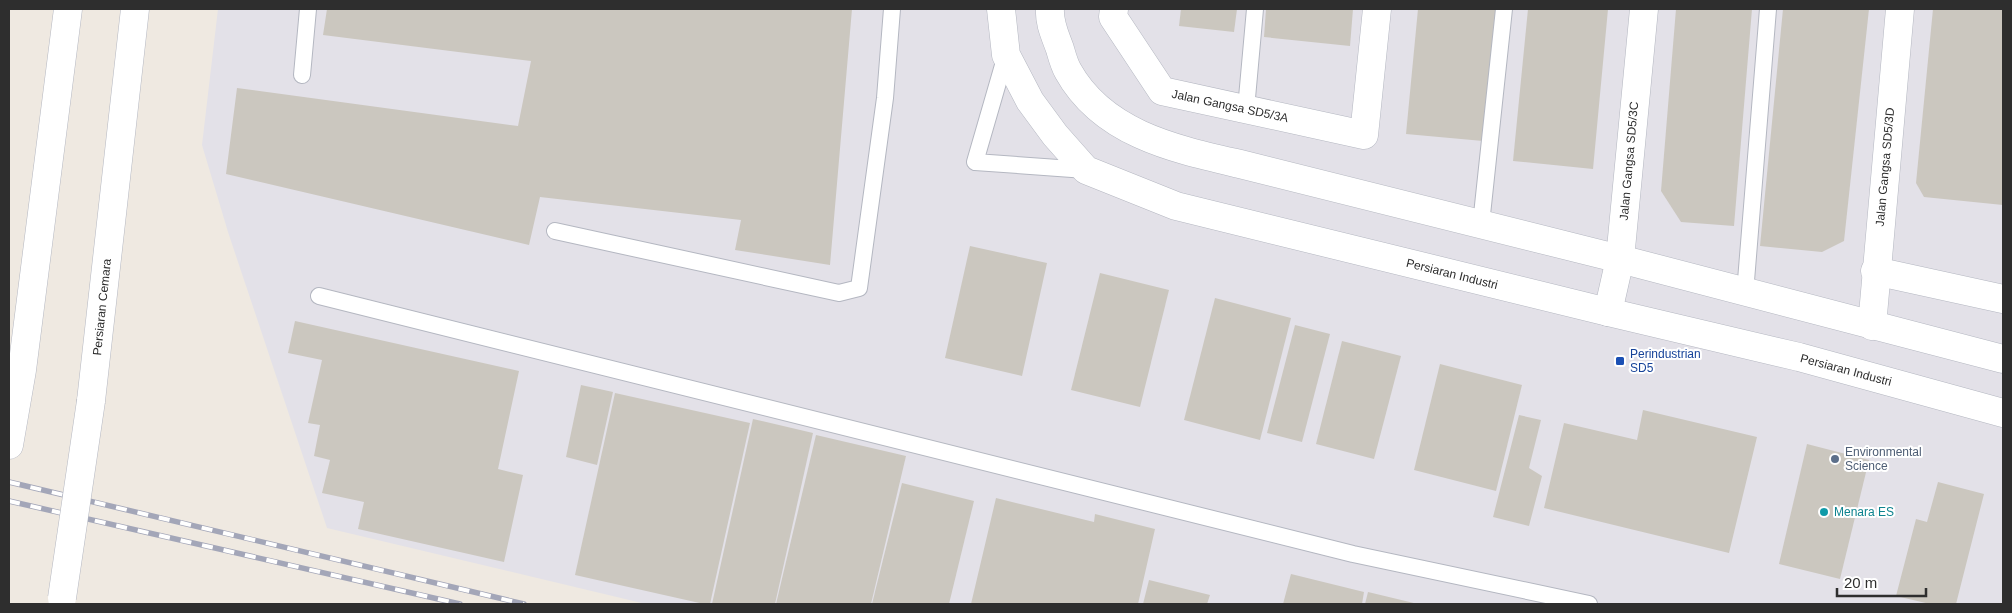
<svg xmlns="http://www.w3.org/2000/svg" width="2012" height="613" font-family="Helvetica,sans-serif">
	<rect width="100%" height="100%" fill="#efe9e1"/>
	<path fill="#e3e1e8" d="M218,9H2003V604H646L327,528L228,232L202,145Z"/>
	<g fill="#cbc7bf">
		<path d="M327,9H852L830,265L735,250L741,220L540,197L529,245L226,174L237,88L518,126L531,61L323,35Z"/>
		<path d="M1181,9H1237L1234,32L1179,26Z"/>
		<path d="M1266,9H1353L1350,46L1264,37Z"/>
		<path d="M1418,9H1496L1483,141L1406,134Z"/>
		<path d="M1528,9H1608L1593,169L1513,161Z"/>
		<path d="M1676,9H1752L1734,226L1681,222L1661,191Z"/>
		<path d="M1783,9H1869L1844,241L1822,252L1760,246Z"/>
		<path d="M1933,9H2003V205L1924,197L1916,183Z"/>
		<path d="M970,246L1047,263L1022,376L945,358Z"/>
		<path d="M1100,273L1169,290L1140,407L1071,390Z"/>
		<path d="M1215,298L1291,318L1260,440L1184,420Z"/>
		<path d="M295,321L519,371L498,469L523,475L504,562L358,529L364,502L322,493L330,460L314,456L320,425L308,423L322,360L288,353Z"/>
		<path d="M1295,325L1330,334L1302,442L1267,433Z"/>
		<path d="M1342,341L1401,356L1374,459L1316,444Z"/>
		<path d="M1440,364L1522,385L1496,491L1414,470Z"/>
		<path d="M581,385L613,392L597,465L566,457Z"/>
		<path d="M615,393L750,423L710,604H704L575,575Z"/>
		<path d="M1643,410L1757,437L1729,553L1544,508L1564,423L1637,440Z"/>
		<path d="M1519,415L1541,420L1529,468L1542,476L1529,526L1493,517Z"/>
		<path d="M753,419L813,433L775,604H712Z"/>
		<path d="M816,435L906,456L871,604H776Z"/>
		<path d="M1807,444L1869,460L1840,579L1779,564Z"/>
		<path d="M1938,482L1984,494L1956,604H1930L1896,596L1916,519L1927,522Z"/>
		<path d="M902,483L974,501L949,604H872Z"/>
		<path d="M996,498L1094,522L1095,514L1155,529L1138,604H971Z"/>
		<path d="M1291,574L1364,592L1362,604H1283Z"/>
		<path d="M1149,580L1210,595L1207,604H1143Z"/>
		<path d="M1368,592L1418,604H1365Z"/>
	</g>
	<g fill="none" stroke-linecap="round" stroke-linejoin="round">
		<defs>
			<g id="service">
				<path d="M1006,55L975,162L1086,170"/>
				<path d="M302,75L308,9"/>
				<path d="M1246,109L1255,9"/>
				<path d="M1481,224L1504,9"/>
				<path d="M555,231L839,293L859,288L885,98L892,9"/>
				<path d="M1745,293L1768,9"/>
				<path d="M319,296L1353,554L1589,604"/>
			</g>
			<g id="minor">
				<path d="M1114,9L1113,17L1162,91L1364,135L1377,9"/>
				<path d="M1875,271L2003,299"/>
				<path d="M1608,312L1620,259L1644,9"/>
				<path d="M1872,326L1900,9"/>
			</g>
			<g id="tertiary">
				<path d="M1001,9L1006,55L1030,101L1055,135L1086,170L1176,206L1608,312L1799,357L2003,413"/>
				<path d="M1050,9C1049,23 1055,35 1060,49C1062,56 1064,64 1068,71C1103,134 1175,149 1240,164L1620,259L2003,359"/>
			</g>
			<g id="secondary">
				<path d="M91,401L135,9"/>
				<path d="M9,445L22,370L68,9"/>
			</g>
		</defs>
		<use href="#service" stroke="#b4b7c1" stroke-width="18"/>
		<use href="#minor" stroke="#b4b7c1" stroke-width="29"/>
		<use href="#tertiary" stroke="#b4b7c1" stroke-width="29"/>
		<use href="#secondary" stroke="#b4b7c1" stroke-width="29"/>
		<use href="#service" stroke="#fff" stroke-width="16"/>
		<use href="#minor" stroke="#fff" stroke-width="28"/>
		<use href="#tertiary" stroke="#fff" stroke-width="28"/>
		<use href="#secondary" stroke="#fff" stroke-width="28"/>
		<defs>
			<g id="rail">
				<path d="M9,482L524,604"/>
				<path d="M9,501L460,604"/>
			</g>
		</defs>
		<use href="#rail" stroke="#a3a6b8" stroke-width="5.5"/>
		<use href="#rail" stroke="#fff" stroke-width="4" stroke-dasharray="11" stroke-linecap="butt"/>
		<defs>
			<path id="secondary-bridge" d="M62,598L91,401"/>
		</defs>
		<use href="#secondary-bridge" stroke="#b4b7c1" stroke-width="29" stroke-linecap="butt"/>
		<use href="#secondary-bridge" stroke="#fff" stroke-width="28"/>
	</g>
	<rect fill="#1a4fb4" stroke="#fff" stroke-width="2" x="1615" y="356" width="10" height="10" rx="2.5"/>
	<circle fill="#5c6f8a" stroke="#fff" stroke-width="2" cx="1835" cy="459" r="5"/>
	<circle fill="#0f9aa8" stroke="#fff" stroke-width="2" cx="1824" cy="512" r="5"/>
	<g text-anchor="middle" dominant-baseline="central" stroke-width="4" stroke-linejoin="round" paint-order="stroke">
		<g font-size="12" fill="#2e2e2e" stroke="#fff">
			<text transform="translate(1230 106) rotate(12)">Jalan Gangsa SD5/3A</text>
			<text transform="translate(1629 161) rotate(-85)">Jalan Gangsa SD5/3C</text>
			<text transform="translate(1885 167) rotate(-85)">Jalan Gangsa SD5/3D</text>
			<text transform="translate(1452 274) rotate(14)">Persiaran Industri</text>
			<text transform="translate(102 307) rotate(-84)">Persiaran Cemara</text>
			<text transform="translate(1846 370) rotate(15)">Persiaran Industri</text>
		</g>
		<g font-size="12" fill="#164399" stroke="#fff" text-anchor="start">
			<text x="1630" y="354">Perindustrian<tspan x="1630" dy="14">SD5</tspan></text>
		</g>
		<g font-size="12" fill="#4e5e75" stroke="#fff" text-anchor="start">
			<text x="1845" y="452">Environmental<tspan x="1845" dy="14">Science</tspan></text>
		</g>
		<g font-size="12" fill="#0d838f" stroke="#fff" text-anchor="start">
			<text x="1834" y="512">Menara ES</text>
		</g>
	</g>
	<rect width="2012" height="613" fill="none" stroke="#2e2e2e" stroke-width="20"/>
	<path d="M1837 588v8h89v-8" fill="none" stroke="#2e2e2e" stroke-width="2.5"/>
	<text x="1844" y="588" font-size="15" fill="#2e2e2e" stroke="#ffffff" stroke-width="4" paint-order="stroke">20 m</text>
</svg>
